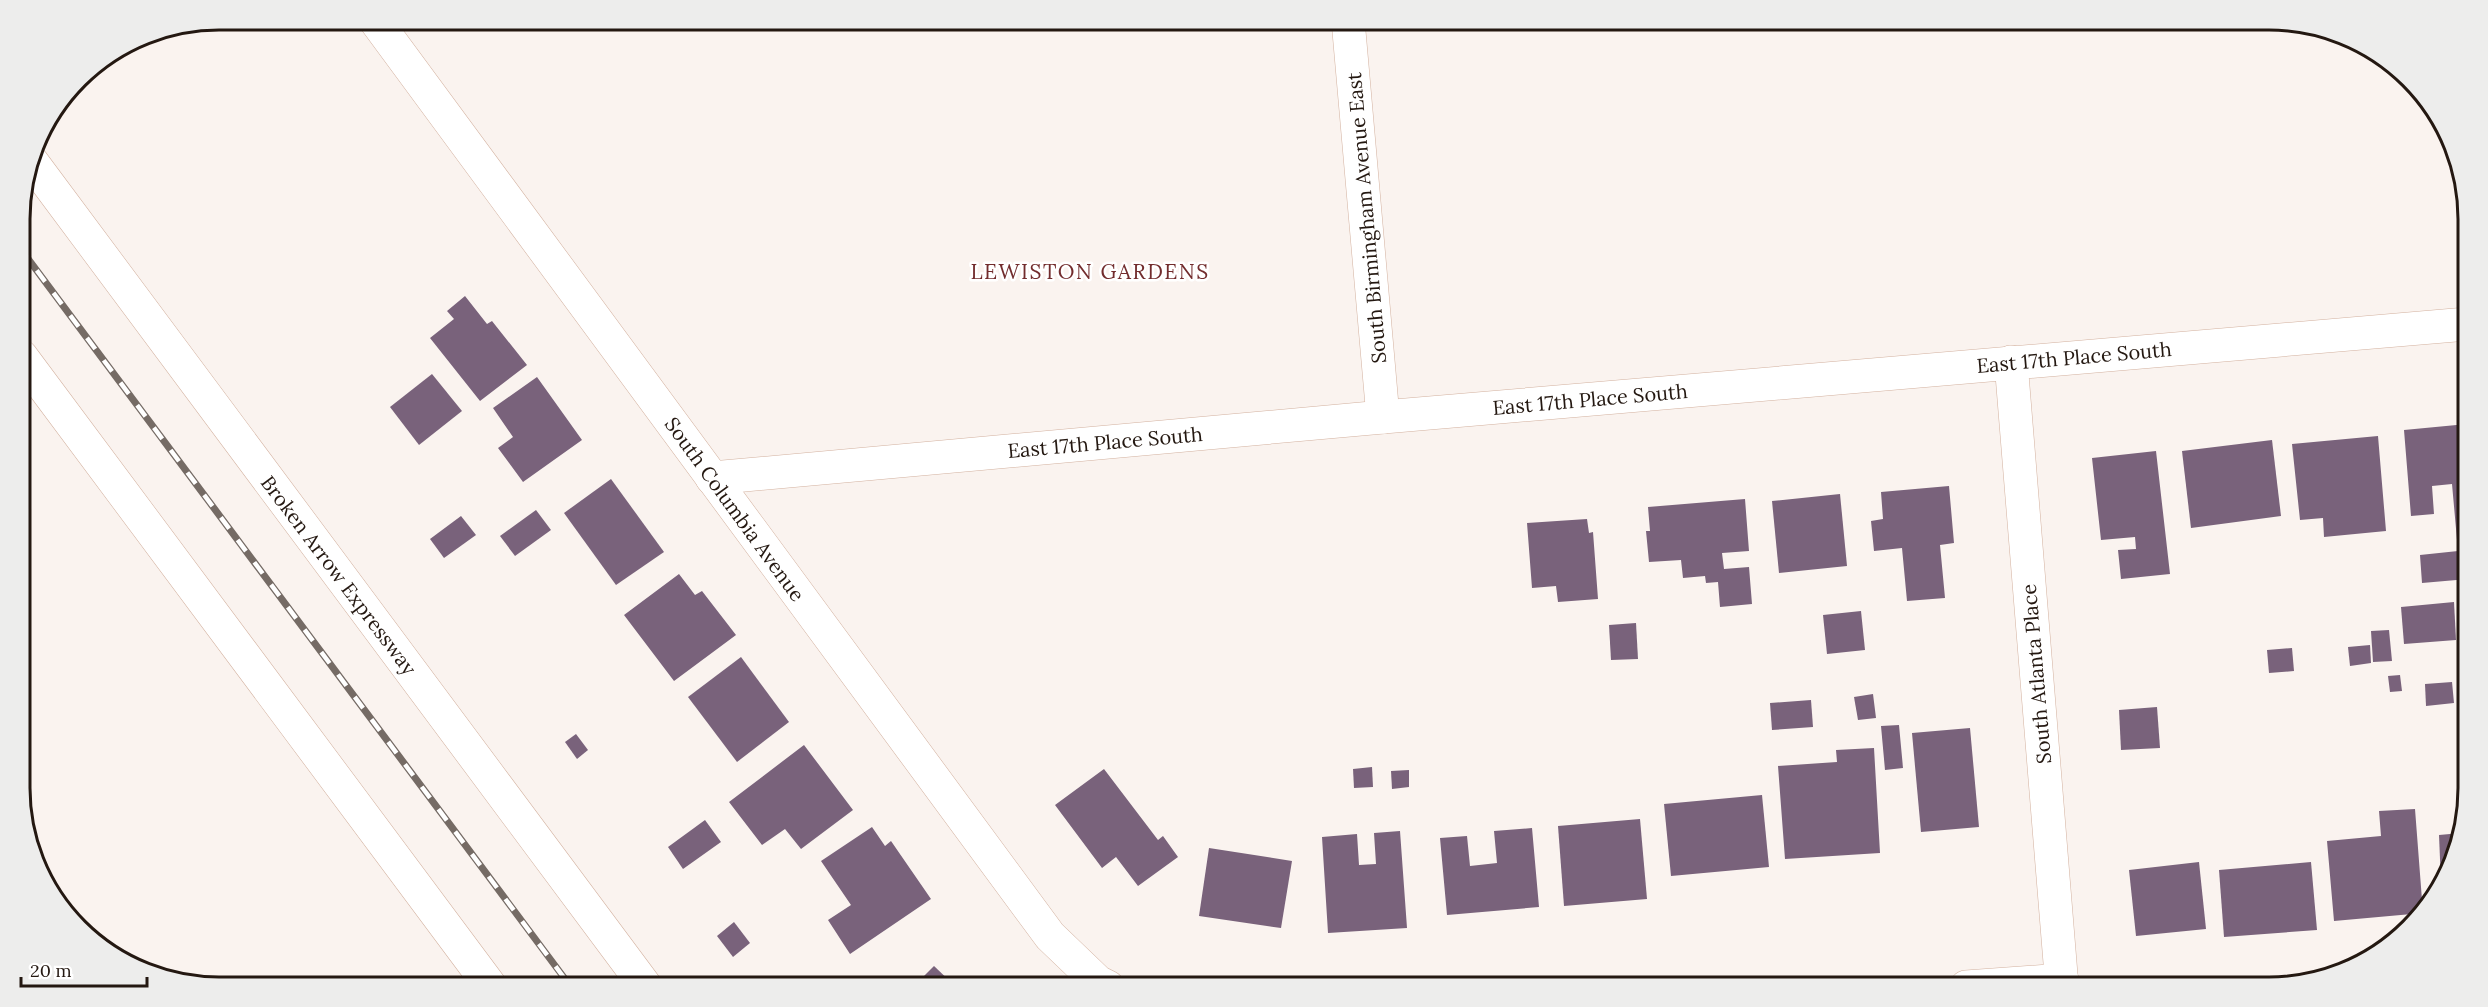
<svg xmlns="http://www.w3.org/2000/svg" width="2488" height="1007" font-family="Lora,serif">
	<rect width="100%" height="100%" fill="#faf3ef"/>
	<g fill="#79627b">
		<path d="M465,296L487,324L492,321L527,365L480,401L430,338L454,319L447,311Z"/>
		<path d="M432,374L462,411L419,445L390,407Z"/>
		<path d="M537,377L582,440L523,482L498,448L513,437L493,408Z"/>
		<path d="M2467,424L2468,579L2422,583L2420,555L2458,551L2452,484L2432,486L2434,514L2411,516L2404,430Z"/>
		<path d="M2378,436L2386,531L2324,537L2323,518L2300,520L2292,444Z"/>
		<path d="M2272,440L2281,516L2191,528L2182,451Z"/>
		<path d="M2156,451L2170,574L2121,579L2118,550L2136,549L2135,537L2101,540L2092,458Z"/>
		<path d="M611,479L664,552L616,585L564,513Z"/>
		<path d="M1949,486L1954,543L1940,545L1945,598L1907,601L1902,548L1874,551L1871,521L1883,519L1881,492Z"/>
		<path d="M1840,494L1847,566L1779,573L1772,501Z"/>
		<path d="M1745,499L1749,551L1722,553L1724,569L1749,567L1752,604L1720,607L1718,582L1706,583L1705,576L1683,578L1681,560L1649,562L1646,531H1650L1648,507Z"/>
		<path d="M536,510L551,530L515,556L500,536Z"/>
		<path d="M461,516L476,535L444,558L430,539Z"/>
		<path d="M1587,519L1589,533L1593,532L1598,599L1558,602L1556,586L1532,588L1527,523Z"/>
		<path d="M679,574L695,595L702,591L736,635L674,681L624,615Z"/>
		<path d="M2454,602L2456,640L2404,644L2401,607Z"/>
		<path d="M1861,611L1865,650L1827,654L1823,615Z"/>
		<path d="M1636,623L1638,659L1611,660L1609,625Z"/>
		<path d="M2389,630L2392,661L2373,662L2371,631Z"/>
		<path d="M2370,645L2371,663L2350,666L2348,647Z"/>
		<path d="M2292,648L2294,671L2269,673L2267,650Z"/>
		<path d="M741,657L789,722L737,762L688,697Z"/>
		<path d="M2400,675L2402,691L2390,692L2388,676Z"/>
		<path d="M2452,682L2454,703L2426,706L2425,684Z"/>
		<path d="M1873,694L1876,718L1858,720L1854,697Z"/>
		<path d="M1811,700L1813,727L1772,730L1770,703Z"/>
		<path d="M2157,707L2160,748L2121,750L2119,710Z"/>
		<path d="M1899,725L1903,768L1885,770L1881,726Z"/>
		<path d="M1970,728L1979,827L1921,832L1912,733Z"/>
		<path d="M576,734L588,750L577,759L565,742Z"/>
		<path d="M804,745L853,810L801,849L785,829L762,845L729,802Z"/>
		<path d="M1874,748L1880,853L1785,859L1778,766L1837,762L1836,750Z"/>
		<path d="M1372,767L1373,787L1354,788L1353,769Z"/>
		<path d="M1104,769L1158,840L1163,836L1178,857L1138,886L1116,857L1102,868L1055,805Z"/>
		<path d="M1409,770V787L1392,789L1391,771Z"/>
		<path d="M1762,795L1769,867L1671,876L1664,804Z"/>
		<path d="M2415,809L2423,913L2334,921L2327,841L2381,836L2379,811Z"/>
		<path d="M1640,819L1647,899L1564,906L1558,826Z"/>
		<path d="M705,820L721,842L683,869L668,847Z"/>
		<path d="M872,827L885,846L891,841L931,899L850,954L828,920L851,905L821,861Z"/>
		<path d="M1532,828L1539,907L1447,915L1440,838L1467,836L1470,866L1497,863L1494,831Z"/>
		<path d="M1400,831L1407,928L1328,933L1322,837L1357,834L1359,865L1376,864L1374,833Z"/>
		<path d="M2461,833L2458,852L2441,883L2439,835Z"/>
		<path d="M1209,848L1292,861L1281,928L1199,916Z"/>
		<path d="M2199,862L2206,929L2136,936L2129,870Z"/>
		<path d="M2311,862L2317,930L2224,937L2219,870Z"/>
		<path d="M734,922L750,943L733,957L717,936Z"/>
		<path d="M934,966L956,987H913Z"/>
	</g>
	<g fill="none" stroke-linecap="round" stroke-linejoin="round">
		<defs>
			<g id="minor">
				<path d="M375,20L1050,936L1098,982L1108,987"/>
				<path d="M1348,20L1383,417"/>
				<path d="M2011,362L2062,987"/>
				<path d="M712,478L1383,417L2467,324"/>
				<path d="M1966,987L2062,980"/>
			</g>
			<g id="highway">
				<path d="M32,162L646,987"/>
				<path d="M21,356L491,987"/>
			</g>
		</defs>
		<use href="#minor" stroke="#d3b19f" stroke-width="34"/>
		<use href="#highway" stroke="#d3b19f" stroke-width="34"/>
		<use href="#minor" stroke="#fff" stroke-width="33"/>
		<use href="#highway" stroke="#fff" stroke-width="33"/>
		<defs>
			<path id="rail" d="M20,248L571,987"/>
		</defs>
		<use href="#rail" stroke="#756b65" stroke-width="7"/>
		<use href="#rail" stroke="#fff" stroke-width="4.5" stroke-dasharray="14" stroke-linecap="butt"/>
	</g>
	<g text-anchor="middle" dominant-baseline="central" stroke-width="5" stroke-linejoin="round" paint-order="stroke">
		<g font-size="20" fill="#241811" stroke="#fff">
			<text transform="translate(1366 218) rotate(-95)">South Birmingham Avenue East</text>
			<text transform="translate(2074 357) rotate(-5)">East 17th Place South</text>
			<text transform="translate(1590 399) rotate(-5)">East 17th Place South</text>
			<text transform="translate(1105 442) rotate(-5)">East 17th Place South</text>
			<text transform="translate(735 509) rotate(54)">South Columbia Avenue</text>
			<text transform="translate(339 575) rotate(53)">Broken Arrow Expressway</text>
			<text transform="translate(2036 674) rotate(-95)">South Atlanta Place</text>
		</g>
		<g font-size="21" letter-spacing="1.5" fill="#722c2d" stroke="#fff">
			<text x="1090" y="271">LEWISTON GARDENS</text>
		</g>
	</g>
	<path d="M0 0H2488V1007H0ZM219 30H2269A189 189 0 0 1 2458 219V788A189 189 0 0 1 2269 977H219A189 189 0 0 1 30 788V219A189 189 0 0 1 219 30Z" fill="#ededec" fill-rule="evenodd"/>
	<path fill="none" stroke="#241811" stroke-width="3" d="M219 30H2269A189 189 0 0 1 2458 219V788A189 189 0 0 1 2269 977H219A189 189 0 0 1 30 788V219A189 189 0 0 1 219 30Z"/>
	<path d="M21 977v9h126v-9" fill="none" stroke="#241811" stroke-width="3"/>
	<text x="30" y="977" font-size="18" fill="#241811" stroke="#ffffff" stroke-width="4.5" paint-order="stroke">20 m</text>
</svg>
